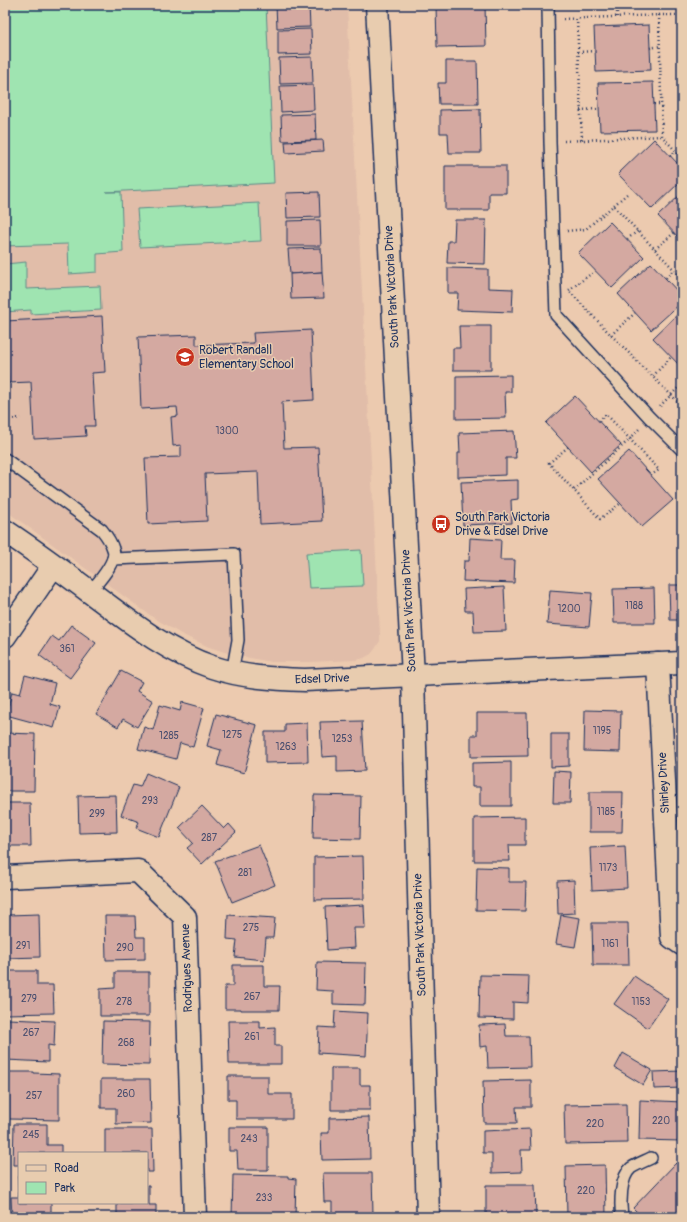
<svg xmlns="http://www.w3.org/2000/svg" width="687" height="1222" font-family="Pangolin,sans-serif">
	<rect width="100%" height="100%" fill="#eccaaf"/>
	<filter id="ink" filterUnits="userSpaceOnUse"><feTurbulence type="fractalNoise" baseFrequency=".025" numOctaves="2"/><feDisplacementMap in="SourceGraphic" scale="8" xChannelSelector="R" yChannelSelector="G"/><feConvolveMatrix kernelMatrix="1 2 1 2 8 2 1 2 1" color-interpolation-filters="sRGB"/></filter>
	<g filter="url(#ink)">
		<path fill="#e1bda9" d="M5,5H347L380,634V641L375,649L371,654L364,658L357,660L309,662H271L234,655L209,647L181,634L154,618L5,510Z"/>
		<g fill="#9fe4b1" stroke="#5d8a88">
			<path d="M5,5H266L274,183L106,192H121L123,252L97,254V272L69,274L68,244L5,246Z"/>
			<path d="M259,203L261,241L140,247L137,209Z"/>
			<path d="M26,262V289L100,286L101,310L31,314V310L5,312V264Z"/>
			<path d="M361,550L363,586L309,588L306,553Z"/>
		</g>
		<g fill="#d4a9a1" stroke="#1b2f5e">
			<path d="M276,5H309L310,27L277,28Z"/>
			<path d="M436,5H485L486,46L437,47Z"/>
			<path d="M649,25L651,70L596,72L594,27Z"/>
			<path d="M311,29L312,54L278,55V30Z"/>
			<path d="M312,57L313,83L280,84L279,58Z"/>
			<path d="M446,61H477L478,104H439L438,83H446Z"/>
			<path d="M653,82L655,130L600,131L598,83Z"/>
			<path d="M313,85L314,110L281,112L280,86Z"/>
			<path d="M480,109L481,153H449L448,133H440V110Z"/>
			<path d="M315,114L316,140L282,141L281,115Z"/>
			<path d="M654,139L682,168V180L652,209L618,174Z"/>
			<path d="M323,140L324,151L286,153L285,142Z"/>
			<path d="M445,166H506V193H489V210H445Z"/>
			<path d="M319,192L320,217L287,218L286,193Z"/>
			<path d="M682,193V241L658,216Z"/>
			<path d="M320,220L321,246H287V221Z"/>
			<path d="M455,220H486L485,264L447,263L448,241H454Z"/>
			<path d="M610,222L644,257L612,288L578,253Z"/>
			<path d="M321,248L322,272L290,274L288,249Z"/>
			<path d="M651,263L682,296V302L651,330L618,294Z"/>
			<path d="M448,268L488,269V288L513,289L512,312L457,310L458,293H448Z"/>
			<path d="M322,272L324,298L291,299L290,274Z"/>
			<path d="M682,310V368L653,338Z"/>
			<path d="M102,316L105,372L92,373L95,426H85L86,436L34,439L31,382L8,383L5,321Z"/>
			<path d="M459,326H491V370H453V348H460Z"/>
			<path d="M311,330L314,400L282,402L284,448L318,447L322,521L260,524L258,472L205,474L207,521L148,524L145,458L181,457V445L173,446L171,417L178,416L177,407L141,409L138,337L196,335V345L254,343L253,333Z"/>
			<path d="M511,375V392H505L506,418L456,419V376Z"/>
			<path d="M575,396L621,445L591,472L546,423Z"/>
			<path d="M514,431L516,458H506V475L458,477V453H460L459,433Z"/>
			<path d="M629,451L673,500L642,527L598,479Z"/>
			<path d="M518,480V499L511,500L512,523L463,525L461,482Z"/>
			<path d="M470,538L501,540L500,560H515L514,583L463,581L464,561H469Z"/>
			<path d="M669,585H682V620H670Z"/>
			<path d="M504,587L506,631L474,632L473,611H465L464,589Z"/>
			<path d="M654,588L655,623H614L613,589Z"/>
			<path d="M550,590L592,593L589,627L547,624Z"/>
			<path d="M71,625L96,643L70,678L39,655L52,636L59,641Z"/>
			<path d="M121,671L142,682L137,691L153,701L137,727L123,719L118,727L96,714Z"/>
			<path d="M25,675L55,683L50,704L60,707L54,728L6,715L12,692L20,694Z"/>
			<path d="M182,702L204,708L193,747L180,743L176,759L138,749L144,727L153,730L160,705L180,711Z"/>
			<path d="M585,710L621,711L620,752L584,751Z"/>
			<path d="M477,713H527L528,756L471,757V735H477Z"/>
			<path d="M216,714L257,725L244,773L217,765L221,750L207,746Z"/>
			<path d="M362,721L365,771L337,772V756L322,757L320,722Z"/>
			<path d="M307,723L308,762L265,763V732H285V724Z"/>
			<path d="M5,733L35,734L34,791H5Z"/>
			<path d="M551,734H569V766L551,767Z"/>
			<path d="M511,762V806H480V787H472V763Z"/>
			<path d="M554,771L571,772L570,803H553Z"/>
			<path d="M146,773L179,787L159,837L136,828L139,822L121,815L133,785L140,787Z"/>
			<path d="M589,792H623L622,832H589Z"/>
			<path d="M116,795L117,832L79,833L78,796Z"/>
			<path d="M314,795L361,796L360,839L313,838Z"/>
			<path d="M5,803H30L31,846H5Z"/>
			<path d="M202,806L224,829L229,824L236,832L202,864L187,848L193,843L179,828Z"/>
			<path d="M525,817V845H509L510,861H474V818Z"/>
			<path d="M259,845L275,885L232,902L215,861Z"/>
			<path d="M625,846L627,888L592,890L590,848Z"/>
			<path d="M363,856L364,899L314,900V857Z"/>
			<path d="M477,867L509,868V882H526L525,911L476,910Z"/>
			<path d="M574,880L575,913L558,914L557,881Z"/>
			<path d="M364,905L365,928H354L355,948L327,950L325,907Z"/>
			<path d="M39,914L40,957L5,958V934L8,935V915Z"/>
			<path d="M228,915L275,918L273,938H266L264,960L235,957L237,940L227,939Z"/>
			<path d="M561,915L580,918L575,947L556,944Z"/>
			<path d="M105,916H135L136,937H145V959L106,960Z"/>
			<path d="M592,923H628L629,965H593Z"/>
			<path d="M317,962L366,963L365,1005L333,1004V991L316,990Z"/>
			<path d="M233,965H264V986H280L279,1010H241V1009H225V986H233Z"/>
			<path d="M5,971H37V985H53L54,1013L5,1014Z"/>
			<path d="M115,972H149V1016H100V989L115,988Z"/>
			<path d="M480,975L529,976L528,1003L513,1002V1019L479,1018Z"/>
			<path d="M634,976L668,999L648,1028L614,1004Z"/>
			<path d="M335,1011L368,1013L366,1056L318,1053L319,1027L334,1028Z"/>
			<path d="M8,1019L55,1021L54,1046L48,1045V1062L6,1060Z"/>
			<path d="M103,1021L150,1022L149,1065L102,1064Z"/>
			<path d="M228,1021H260V1028L275,1027V1046H281V1064H229Z"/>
			<path d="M505,1024L506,1036H529L530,1067L488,1068L487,1046L480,1047L479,1025Z"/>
			<path d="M623,1053L652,1070L643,1085L615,1068Z"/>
			<path d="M331,1068H360V1085H370V1110H331Z"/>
			<path d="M682,1071V1088L654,1089L653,1072Z"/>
			<path d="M9,1072H34V1073L59,1074V1120L9,1119Z"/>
			<path d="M228,1076H268V1094H292V1119H236V1100H228Z"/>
			<path d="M101,1079H150L151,1123L116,1124V1108H101Z"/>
			<path d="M531,1080V1107H516L517,1123H484L483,1081Z"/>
			<path d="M640,1100L682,1102V1141L639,1140Z"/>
			<path d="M626,1104L627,1143L565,1144L564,1105Z"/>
			<path d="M369,1117L370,1159L322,1160L321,1133H329V1118Z"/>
			<path d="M14,1124H47V1145H61V1153H19V1165H13Z"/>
			<path d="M229,1127H268V1170H238L237,1151H229Z"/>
			<path d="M105,1129H152L153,1172H147V1153H105Z"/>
			<path d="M530,1129L531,1150H521L522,1172L492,1173V1153H483V1131Z"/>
			<path d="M676,1163L682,1169V1209L674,1217H642L633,1208Z"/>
			<path d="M605,1165L606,1217H567L566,1166Z"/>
			<path d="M323,1173H372L373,1215L332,1216V1202H324Z"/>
			<path d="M233,1175L288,1176V1178L296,1179L295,1217H232Z"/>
			<path d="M18,1177H19V1203H51V1217H12L11,1197H19Z"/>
			<path d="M147,1185H149V1205H156V1217H117V1203H147Z"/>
			<path d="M486,1185H535L536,1217H486Z"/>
		</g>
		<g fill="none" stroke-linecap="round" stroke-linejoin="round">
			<defs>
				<g id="service">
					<path d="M548,5L550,142L556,315L649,417L682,450"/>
					<path d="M5,459L102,530C106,535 111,542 113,549C118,561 98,582 90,592"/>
					<path d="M113,559L234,554L238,640L232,673"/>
					<path d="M622,1217C620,1204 620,1177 631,1168C637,1164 645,1161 651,1158"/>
				</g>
				<g id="minor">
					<path d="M5,531C35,551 65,573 94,595C130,622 168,652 212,667C242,677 273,679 305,680L682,663"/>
					<path d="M5,636L53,566"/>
					<path d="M658,664L672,937L682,944"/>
					<path d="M5,877L138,871L185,917L195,1217"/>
				</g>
				<path id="secondary" d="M377,5L413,676L428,1217"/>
			</defs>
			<use href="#service" stroke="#1b2f5e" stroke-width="14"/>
			<use href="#minor" stroke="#1b2f5e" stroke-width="25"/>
			<use href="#secondary" stroke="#1b2f5e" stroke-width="25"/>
			<g stroke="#1b2f5e" stroke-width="2.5" stroke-dasharray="1 3" stroke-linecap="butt">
				<path d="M659,15H682"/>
				<path d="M617,17V5"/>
				<path d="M563,19L659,15L662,136L682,158"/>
				<path d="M577,19L582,140"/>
				<path d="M650,48L660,46"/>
				<path d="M578,52L595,51"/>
				<path d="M654,104H661"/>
				<path d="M580,110L599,109"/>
				<path d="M564,141L662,136"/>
				<path d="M670,156L676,151"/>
				<path d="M614,206L682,278"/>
				<path d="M567,231L586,229L627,194"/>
				<path d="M627,239L638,231"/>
				<path d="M655,249L674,233"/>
				<path d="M666,278L674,269"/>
				<path d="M569,290L595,271"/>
				<path d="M570,292L611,335L682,406"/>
				<path d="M611,335L635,313"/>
				<path d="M653,376L671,357"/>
				<path d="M660,406L682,384"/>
				<path d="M5,419L21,418"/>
				<path d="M599,421L606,414L659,470L650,476"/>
				<path d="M568,447L549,463L600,519L621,503"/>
				<path d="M574,490L630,439L640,428"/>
			</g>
			<use href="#service" stroke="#e8ccaf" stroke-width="11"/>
			<use href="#minor" stroke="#e8ccaf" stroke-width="22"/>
			<use href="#secondary" stroke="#e8ccaf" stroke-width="22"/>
		</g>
	</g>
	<defs>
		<symbol id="school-disc" viewBox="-11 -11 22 22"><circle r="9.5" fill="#c8321e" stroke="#e8ccaf"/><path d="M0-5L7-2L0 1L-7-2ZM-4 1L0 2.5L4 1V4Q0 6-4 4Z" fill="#fff"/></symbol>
		<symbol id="bus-disc" viewBox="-11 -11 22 22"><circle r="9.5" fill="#c8321e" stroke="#e8ccaf"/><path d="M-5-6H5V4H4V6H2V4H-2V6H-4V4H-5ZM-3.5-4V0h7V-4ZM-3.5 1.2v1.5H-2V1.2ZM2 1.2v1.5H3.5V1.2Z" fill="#fff"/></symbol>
	</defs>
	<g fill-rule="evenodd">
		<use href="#school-disc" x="174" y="346" width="22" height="22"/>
		<use href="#bus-disc" x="430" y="513" width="22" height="22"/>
	</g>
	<g text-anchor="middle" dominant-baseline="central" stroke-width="3" stroke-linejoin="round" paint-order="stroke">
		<g font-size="10" fill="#494e6f">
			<text x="227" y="431">1300</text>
			<text x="634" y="606">1188</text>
			<text x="569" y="609">1200</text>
			<text x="67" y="649">361</text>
			<text x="602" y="731">1195</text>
			<text x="232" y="735">1275</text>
			<text x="169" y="736">1285</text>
			<text x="342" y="739">1253</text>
			<text x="286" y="747">1263</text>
			<text x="150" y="801">293</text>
			<text x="606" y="812">1185</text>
			<text x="97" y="814">299</text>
			<text x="209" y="838">287</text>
			<text x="608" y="868">1173</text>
			<text x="245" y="873">281</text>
			<text x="251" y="928">275</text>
			<text x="610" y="944">1161</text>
			<text x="23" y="946">291</text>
			<text x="125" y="948">290</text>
			<text x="252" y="997">267</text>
			<text x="29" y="999">279</text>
			<text x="124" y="1002">278</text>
			<text x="641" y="1002">1153</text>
			<text x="31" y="1033">267</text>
			<text x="252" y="1037">261</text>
			<text x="126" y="1043">268</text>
			<text x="126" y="1094">260</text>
			<text x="34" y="1096">257</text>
			<text x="661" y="1121">220</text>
			<text x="595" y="1124">220</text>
			<text x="31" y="1135">245</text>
			<text x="249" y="1139">243</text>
			<text x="586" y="1191">220</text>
			<text x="264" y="1198">233</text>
		</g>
		<g font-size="12" fill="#1b2f5e" stroke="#e8ccaf">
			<text transform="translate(392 287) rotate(-93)">South Park Victoria Drive</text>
			<text transform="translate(409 611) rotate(-93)">South Park Victoria Drive</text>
			<text transform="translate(322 679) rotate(-2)">Edsel Drive</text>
			<text transform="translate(664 783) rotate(-93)">Shirley Drive</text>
			<text transform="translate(420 935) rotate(-92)">South Park Victoria Drive</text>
			<text transform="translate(187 968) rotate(-92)">Rodrigues Avenue</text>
		</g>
		<g font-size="12" fill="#1b2f5e" stroke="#e8ccaf" text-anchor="start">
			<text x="199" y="350">Robert Randall<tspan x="199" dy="14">Elementary School</tspan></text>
			<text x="455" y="517">South Park Victoria<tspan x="455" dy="14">Drive &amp; Edsel Drive</tspan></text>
		</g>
	</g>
	<rect width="687" height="1222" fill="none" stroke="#e8ccaf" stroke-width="20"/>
	<rect x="10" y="10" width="667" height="1202" fill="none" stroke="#1b2f5e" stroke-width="1.5" filter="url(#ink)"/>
	<rect x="18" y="1152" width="130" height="52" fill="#e8ccaf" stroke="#968d8f"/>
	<rect x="26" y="1165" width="20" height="6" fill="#e8ccaf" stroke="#968d8f"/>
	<text x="54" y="1172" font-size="12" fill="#1b2f5e">Road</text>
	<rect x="26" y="1182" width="20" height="12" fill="#9fe4b1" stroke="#968d8f"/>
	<text x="54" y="1192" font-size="12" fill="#1b2f5e">Park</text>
</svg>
